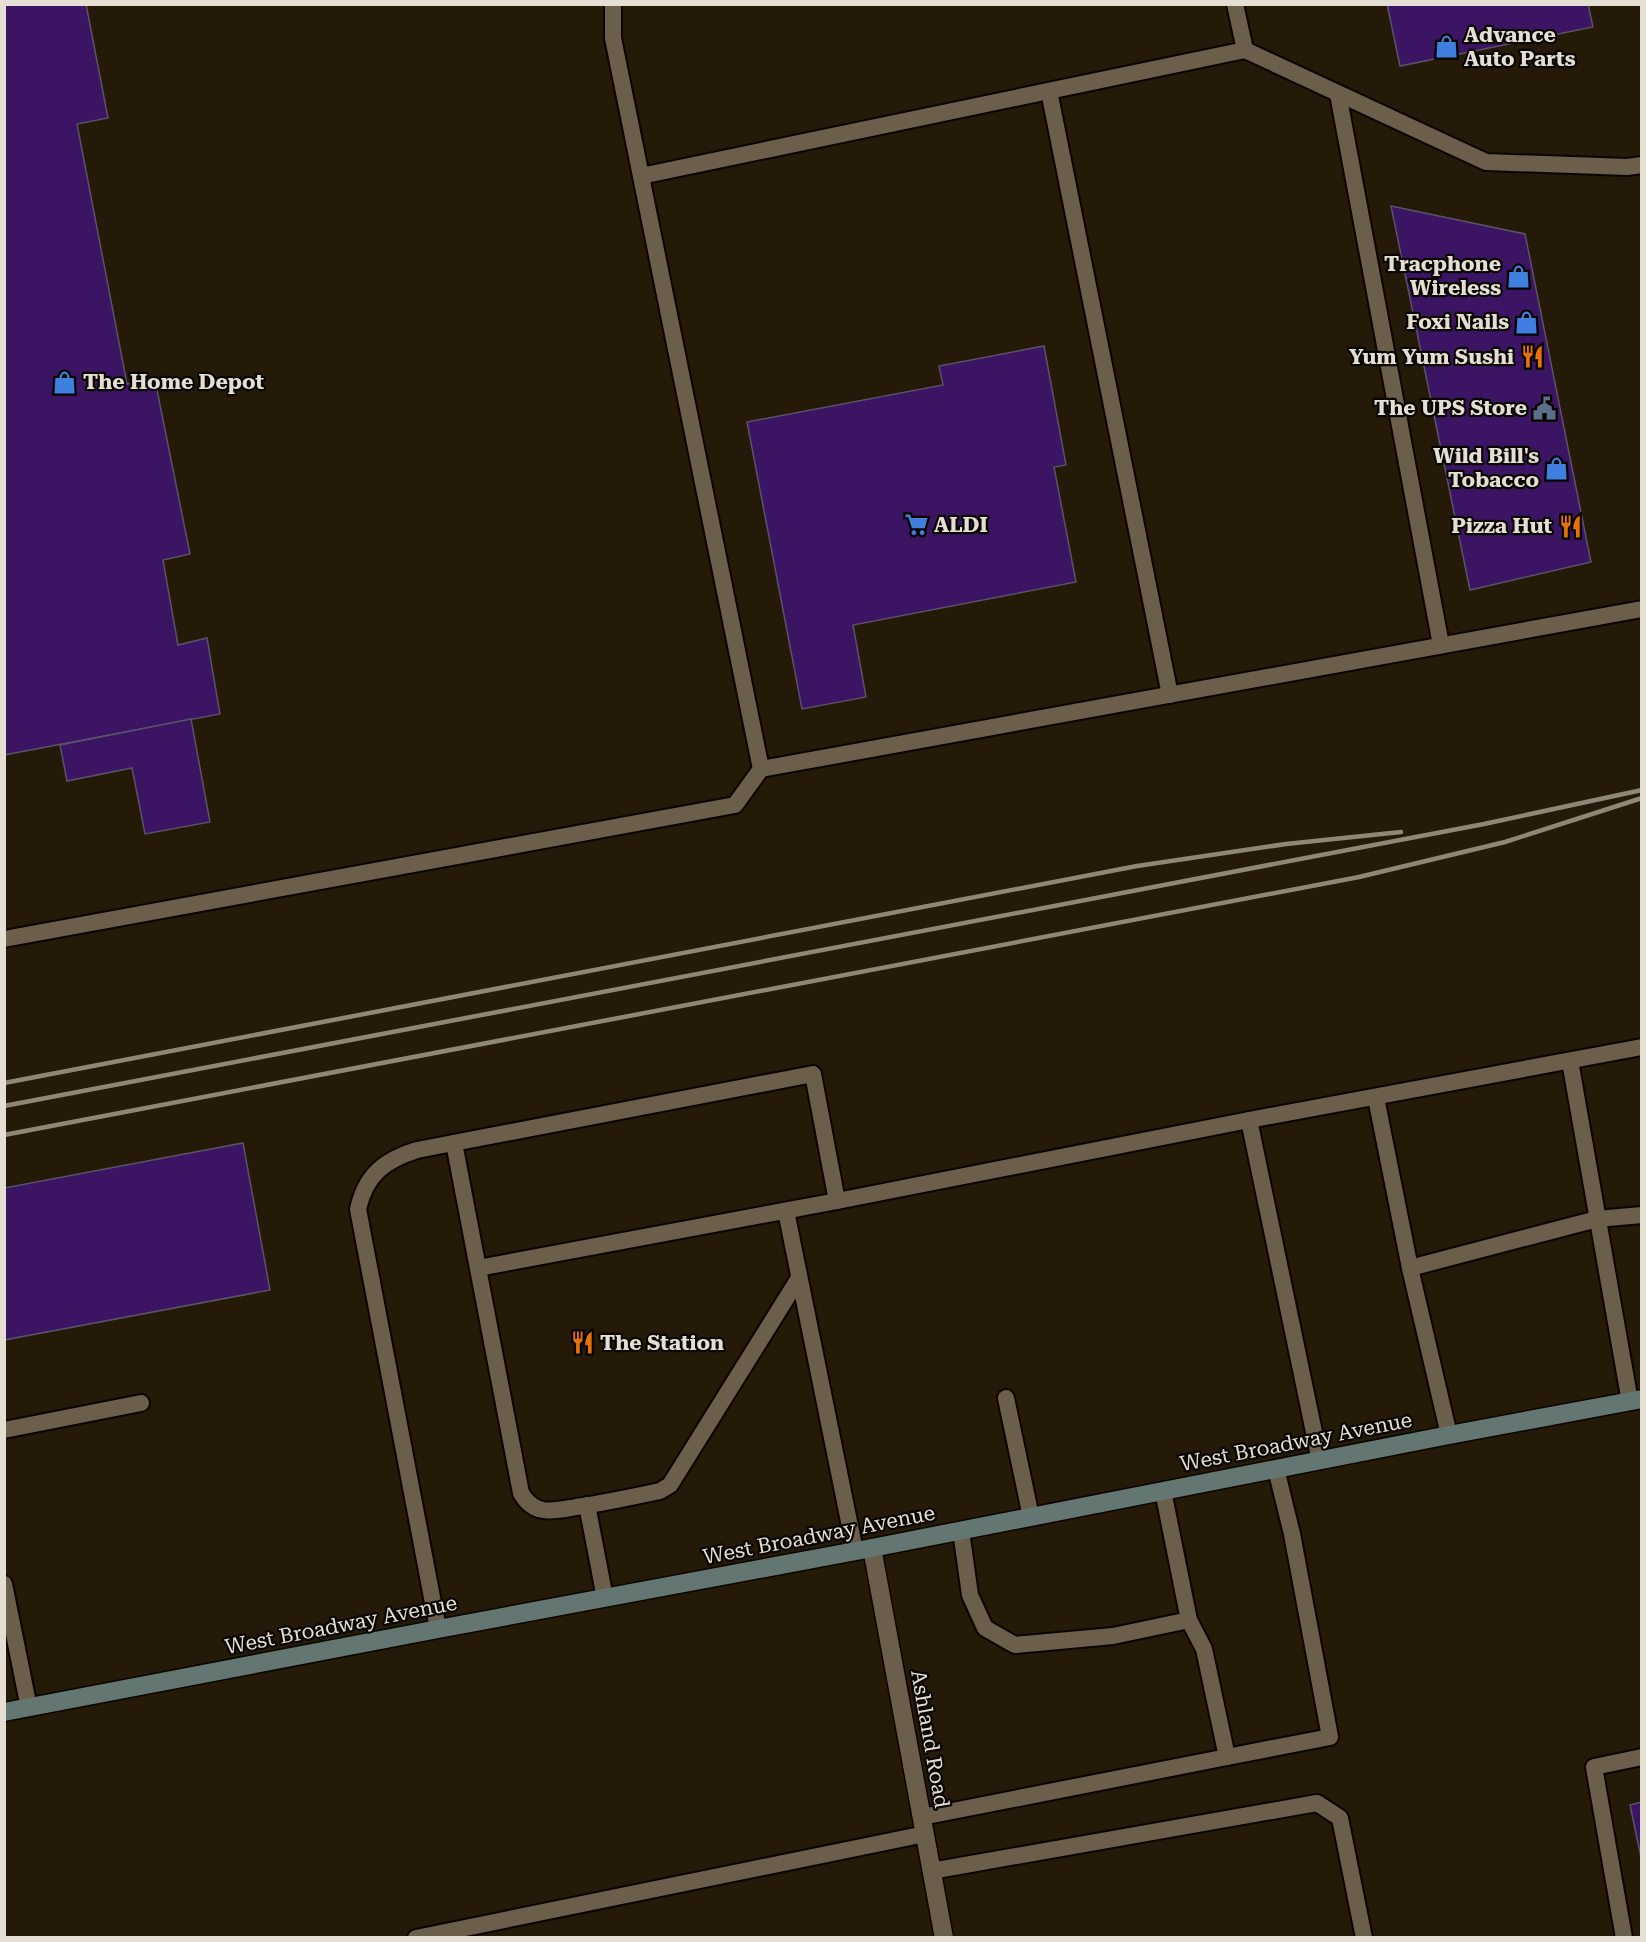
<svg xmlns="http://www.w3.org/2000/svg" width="1646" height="1942" font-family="'Roboto Serif',serif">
	<rect width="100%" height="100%" fill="#241a07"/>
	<g fill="#3b1563" stroke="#5a5268" stroke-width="1.5">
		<path d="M4,4H86L108,118L77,124L127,384L155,380L190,554L163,560L178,645L207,638L220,714L4,755Z"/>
		<path d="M1387,4H1588L1593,27L1400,66Z"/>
		<path d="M1391,206L1525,234L1591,562L1470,590Z"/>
		<path d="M1044,346L1066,465L1054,467L1076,582L853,625L866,697L802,709L747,422L943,385L939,366Z"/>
		<path d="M191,719L210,822L145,834L132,768L67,781L60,745Z"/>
		<path d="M243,1143L270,1290L4,1340V1188Z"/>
		<path d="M1642,1802V1862L1630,1805Z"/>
	</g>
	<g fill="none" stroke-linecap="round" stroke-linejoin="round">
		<defs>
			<g id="lane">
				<path d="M613,4V38L761,769L1642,609"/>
				<path d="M1235,4L1245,50"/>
				<path d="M1049,91L1170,695"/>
				<path d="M1338,94L1441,645"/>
				<path d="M641,176L1245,50L1486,162L1627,167L1642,165"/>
				<path d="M4,939L735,805L761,769"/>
				<path d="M1570,1061L1630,1402"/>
				<path d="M1376,1098L1410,1268L1449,1435"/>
				<path d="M1249,1120L1320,1461"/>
				<path d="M454,1143L521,1493C526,1502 532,1508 543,1510C553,1512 565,1509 576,1507C604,1503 632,1497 660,1491L670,1485L799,1278"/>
				<path d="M786,1211L855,1551"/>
				<path d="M478,1268L837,1201"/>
				<path d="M1410,1268L1597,1219L1642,1215"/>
				<path d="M1006,1398L1031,1517"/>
				<path d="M4,1430L141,1403"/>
				<path d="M587,1505L605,1598"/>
				<path d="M961,1531L970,1595L985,1628L1015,1645L1113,1636L1189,1620L1163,1491"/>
				<path d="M4,1584L29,1708"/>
				<path d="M438,1629L358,1209C366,1174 385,1160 417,1150L813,1074L837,1201L1249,1120L1642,1047"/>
				<path d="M1227,1757L1330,1737L1292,1534L1276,1469"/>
				<path d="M922,1817L1227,1757L1204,1649L1189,1620"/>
				<path d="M931,1871L1317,1803L1340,1818L1364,1938"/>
				<path d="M416,1938L925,1834"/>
				<path d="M1624,1938L1594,1767L1642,1757"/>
			</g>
			<path id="street" d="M872,1548L944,1938"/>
			<path id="secondary" d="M4,1712L438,1629L872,1548L1449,1435L1642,1399"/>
		</defs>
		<use href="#lane" stroke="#0d0500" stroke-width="20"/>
		<use href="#street" stroke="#0d0500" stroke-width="21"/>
		<use href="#secondary" stroke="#0d0500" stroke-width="21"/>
		<use href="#lane" stroke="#6b5e4a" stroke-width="16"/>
		<use href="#street" stroke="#6b5e4a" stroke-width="18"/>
		<use href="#secondary" stroke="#637672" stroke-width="18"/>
		<g stroke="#8f8678" stroke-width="4.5">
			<path d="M4,1083L1137,866L1286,844L1401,832"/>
			<path d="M4,1106L1484,824L1642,790"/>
			<path d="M4,1135L1359,877L1505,842L1642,798"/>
		</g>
	</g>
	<defs>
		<symbol id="shop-bare" viewBox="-9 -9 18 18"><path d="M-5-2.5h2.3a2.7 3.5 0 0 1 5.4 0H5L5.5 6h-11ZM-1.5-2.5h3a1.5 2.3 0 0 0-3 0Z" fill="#3f7fe0" stroke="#090602" stroke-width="2.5" paint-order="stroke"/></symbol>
		<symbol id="restaurant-bare" viewBox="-9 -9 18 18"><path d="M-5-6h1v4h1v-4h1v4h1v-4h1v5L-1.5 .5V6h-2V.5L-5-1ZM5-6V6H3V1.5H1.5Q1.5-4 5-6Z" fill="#e8710a" stroke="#090602" stroke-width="2.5" paint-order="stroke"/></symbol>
		<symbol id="civic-bare" viewBox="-9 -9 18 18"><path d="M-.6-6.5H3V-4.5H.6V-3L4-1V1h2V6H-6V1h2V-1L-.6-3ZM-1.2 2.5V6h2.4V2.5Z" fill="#5c6f8a" stroke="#090602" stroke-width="2.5" paint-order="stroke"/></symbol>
		<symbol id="supermarket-bare" viewBox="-9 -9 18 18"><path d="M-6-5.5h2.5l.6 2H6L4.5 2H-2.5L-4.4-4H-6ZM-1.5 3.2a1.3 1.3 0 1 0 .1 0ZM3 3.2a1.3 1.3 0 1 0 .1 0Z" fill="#3f7fe0" stroke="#090602" stroke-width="2.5" paint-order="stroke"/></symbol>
	</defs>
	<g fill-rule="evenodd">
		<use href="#shop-bare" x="1430" y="30" width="33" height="33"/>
		<use href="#shop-bare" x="1502" y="260" width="33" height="33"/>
		<use href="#shop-bare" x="1510" y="306" width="33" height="33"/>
		<use href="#restaurant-bare" x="1516" y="340" width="33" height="33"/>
		<use href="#shop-bare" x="48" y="366" width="33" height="33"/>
		<use href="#civic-bare" x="1528" y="392" width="33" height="33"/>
		<use href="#shop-bare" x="1540" y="452" width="33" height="33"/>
		<use href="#supermarket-bare" x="900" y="508" width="33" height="33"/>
		<use href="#restaurant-bare" x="1554" y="510" width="33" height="33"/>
		<use href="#restaurant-bare" x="566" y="1326" width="33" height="33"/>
	</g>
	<g text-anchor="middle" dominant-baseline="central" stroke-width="4.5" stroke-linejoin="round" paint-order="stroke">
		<g font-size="21" font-weight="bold" fill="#e5ded3" stroke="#090602" text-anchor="end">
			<text x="1464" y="35" text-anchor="start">Advance<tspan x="1464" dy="24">Auto Parts</tspan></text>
			<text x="1501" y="264">Tracphone<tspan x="1501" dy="24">Wireless</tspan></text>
			<text x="1509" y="322">Foxi Nails</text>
			<text x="1514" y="357">Yum Yum Sushi</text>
			<text x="83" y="382" text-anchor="start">The Home Depot</text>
			<text x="1527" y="408">The UPS Store</text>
			<text x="1539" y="456">Wild Bill's<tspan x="1539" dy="24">Tobacco</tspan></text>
			<text x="934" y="525" text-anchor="start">ALDI</text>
			<text x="1552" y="526">Pizza Hut</text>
			<text x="600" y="1343" text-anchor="start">The Station</text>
		</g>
		<g font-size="21" fill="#e5ded3" stroke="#090602">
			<text transform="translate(1296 1442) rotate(-11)">West Broadway Avenue</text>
			<text transform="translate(819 1535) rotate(-11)">West Broadway Avenue</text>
			<text transform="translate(341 1625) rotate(-11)">West Broadway Avenue</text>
			<text transform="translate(930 1739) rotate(80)">Ashland Road</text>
		</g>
	</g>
	<rect width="1646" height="1942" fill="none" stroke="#e5ded3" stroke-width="12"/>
</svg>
